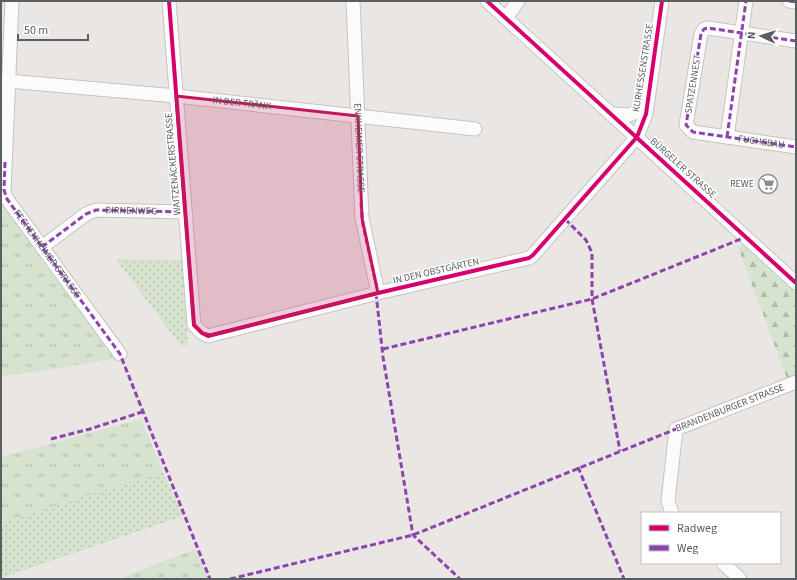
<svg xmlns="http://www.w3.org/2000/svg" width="797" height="580" font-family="'Source Sans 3',sans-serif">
	<defs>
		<pattern id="grass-tufts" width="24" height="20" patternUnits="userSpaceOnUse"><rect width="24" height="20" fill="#d5e3cf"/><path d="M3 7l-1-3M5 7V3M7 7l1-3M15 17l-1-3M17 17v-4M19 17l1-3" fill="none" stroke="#b0bbab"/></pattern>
		<pattern id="forest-firs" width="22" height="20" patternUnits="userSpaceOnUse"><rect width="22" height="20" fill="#d5e3cf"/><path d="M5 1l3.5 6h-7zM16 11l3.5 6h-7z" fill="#b0bbab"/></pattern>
		<pattern id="park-dots" width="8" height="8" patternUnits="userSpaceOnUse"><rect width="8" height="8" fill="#d5e3cf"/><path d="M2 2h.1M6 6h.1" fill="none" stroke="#b0bbab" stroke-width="1.8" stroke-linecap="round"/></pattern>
	</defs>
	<rect width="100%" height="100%" fill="#e9e6e3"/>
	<g fill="url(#grass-tufts)">
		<path d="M1,204L101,340L106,350L110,348L117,358L35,372L1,376Z"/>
		<path d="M141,419L163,472L1,523V457Z"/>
		<path d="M195,549L208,579H119Z"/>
	</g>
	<path fill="url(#forest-firs)" d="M747,244L796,292V375L787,379L738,247Z"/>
	<g fill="url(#park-dots)">
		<path d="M116,259L182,260L188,345L181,346Z"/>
		<path d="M163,472L183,516L1,578V523Z"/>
	</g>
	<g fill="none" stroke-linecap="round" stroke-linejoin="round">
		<defs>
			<g id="minor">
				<path id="s1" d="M12,1L4,193L7,199L120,354"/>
				<path d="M169,1L194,325L202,333L208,336L378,293L529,258L533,255L637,137L646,114L662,1"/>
				<path id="s2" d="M353,1L362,218L378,293"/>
				<path d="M487,1L796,283"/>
				<path d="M789,1L796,2"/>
				<path d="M506,18L518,1"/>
				<path d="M796,41L708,28L704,29L701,34L686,125L693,132L796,147"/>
				<path id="s3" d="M8,81L176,96L475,129"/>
				<path d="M612,114L629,115L641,110"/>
				<path d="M727,137L746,1"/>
				<path d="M42,247L86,214L96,210L185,212"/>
				<path id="s4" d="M672,513L668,501L676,429L796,382"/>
				<path d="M723,563L740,579"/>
			</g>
		</defs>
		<use href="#minor" stroke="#c5c4c4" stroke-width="15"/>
		<use href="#minor" stroke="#fcfbfb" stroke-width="13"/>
		<g stroke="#8e44ad" stroke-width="3" stroke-dasharray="6 3" stroke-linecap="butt">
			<path d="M789,1L796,2"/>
			<path id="s5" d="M796,41L708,28L704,29L701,34L686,125L693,132L796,147"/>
			<path d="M727,137L746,1"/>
			<path d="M5,162L4,190L7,199L120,354L210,579"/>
			<path d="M361,203L363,225L378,293"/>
			<path d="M565,219L586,240L592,253V299L620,451"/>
			<path id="s6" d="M42,247L86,214L96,210L185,212"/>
			<path d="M376,293L383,357L413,535L460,579"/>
			<path d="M383,349L592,299L746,237"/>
			<path d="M51,439L90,429L142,412"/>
			<path d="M578,467L624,579"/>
			<path d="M230,579L413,535L676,429"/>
		</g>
		<defs>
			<g id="cycleway">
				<path d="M169,1L194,325L202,333L208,336L378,293L529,258L533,255L637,137L646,114L662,1"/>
				<path d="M487,1L796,283"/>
			</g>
		</defs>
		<use href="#cycleway" stroke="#fff" stroke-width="6"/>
		<use href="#cycleway" stroke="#d6006c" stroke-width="4"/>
	</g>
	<path fill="#c2185b" fill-opacity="0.2" stroke="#c2185b" stroke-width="3" stroke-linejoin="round" d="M176,96L358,116L362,218L378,293L211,335L202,333L194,325Z"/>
	<defs>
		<symbol id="supermarket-ring" viewBox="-11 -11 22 22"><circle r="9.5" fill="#fff" stroke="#8b8e8e" stroke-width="1.5"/><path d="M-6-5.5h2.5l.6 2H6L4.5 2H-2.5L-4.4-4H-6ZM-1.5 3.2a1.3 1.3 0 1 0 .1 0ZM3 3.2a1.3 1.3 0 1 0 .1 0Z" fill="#8b8e8e"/></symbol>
	</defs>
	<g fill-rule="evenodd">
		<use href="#supermarket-ring" x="757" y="173" width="22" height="22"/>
	</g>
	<g text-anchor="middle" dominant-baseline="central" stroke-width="3" stroke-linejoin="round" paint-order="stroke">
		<g font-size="10" fill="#595e61" stroke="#fff">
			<text transform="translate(643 68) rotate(-81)">KURHESSENSTRASSE</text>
			<text transform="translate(693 84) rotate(-81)">SPATZENNEST</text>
			<text stroke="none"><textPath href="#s3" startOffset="235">IN DER TRÄNK</textPath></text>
			<text stroke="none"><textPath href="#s5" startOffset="270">FUCHSBAU</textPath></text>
			<text stroke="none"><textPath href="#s2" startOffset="147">ENKHEIMER STRASSE</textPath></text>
			<text transform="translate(173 164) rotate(-95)">WAITZENÄCKERSTRASSE</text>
			<text transform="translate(683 168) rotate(42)">BÜRGELER STRASSE</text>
			<text stroke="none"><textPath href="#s6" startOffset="101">BIRNENWEG</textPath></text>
			<text stroke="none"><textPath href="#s1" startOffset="267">FECHENHEIMER STRASSE</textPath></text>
			<text transform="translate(436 271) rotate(-13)">IN DEN OBSTGÄRTEN</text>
			<text stroke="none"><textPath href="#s4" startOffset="143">BRANDENBURGER STRASSE</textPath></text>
		</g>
		<g font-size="10" fill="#595e61" stroke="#fff" text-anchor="end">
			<text x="754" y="184">REWE</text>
		</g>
	</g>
	<rect width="797" height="580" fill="none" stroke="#595e61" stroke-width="4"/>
	<rect x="641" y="512" width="140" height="52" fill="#ffffff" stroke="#bdbfc0"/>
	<rect x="649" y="525" width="20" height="6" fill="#d6006c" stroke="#bdbfc0"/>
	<text x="677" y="532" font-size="12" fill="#595e61">Radweg</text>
	<rect x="649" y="545" width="20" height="6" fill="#8e44ad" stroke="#bdbfc0"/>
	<text x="677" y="552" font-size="12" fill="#595e61">Weg</text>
	<g transform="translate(761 36) rotate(274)" stroke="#ffffff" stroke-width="3" paint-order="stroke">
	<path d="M0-3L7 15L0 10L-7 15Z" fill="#595e61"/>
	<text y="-6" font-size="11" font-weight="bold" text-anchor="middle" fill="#595e61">N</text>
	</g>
	<path d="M18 34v6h70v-6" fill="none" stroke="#595e61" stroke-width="2"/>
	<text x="24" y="34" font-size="12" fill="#595e61" stroke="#ffffff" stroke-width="3" paint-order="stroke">50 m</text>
</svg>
